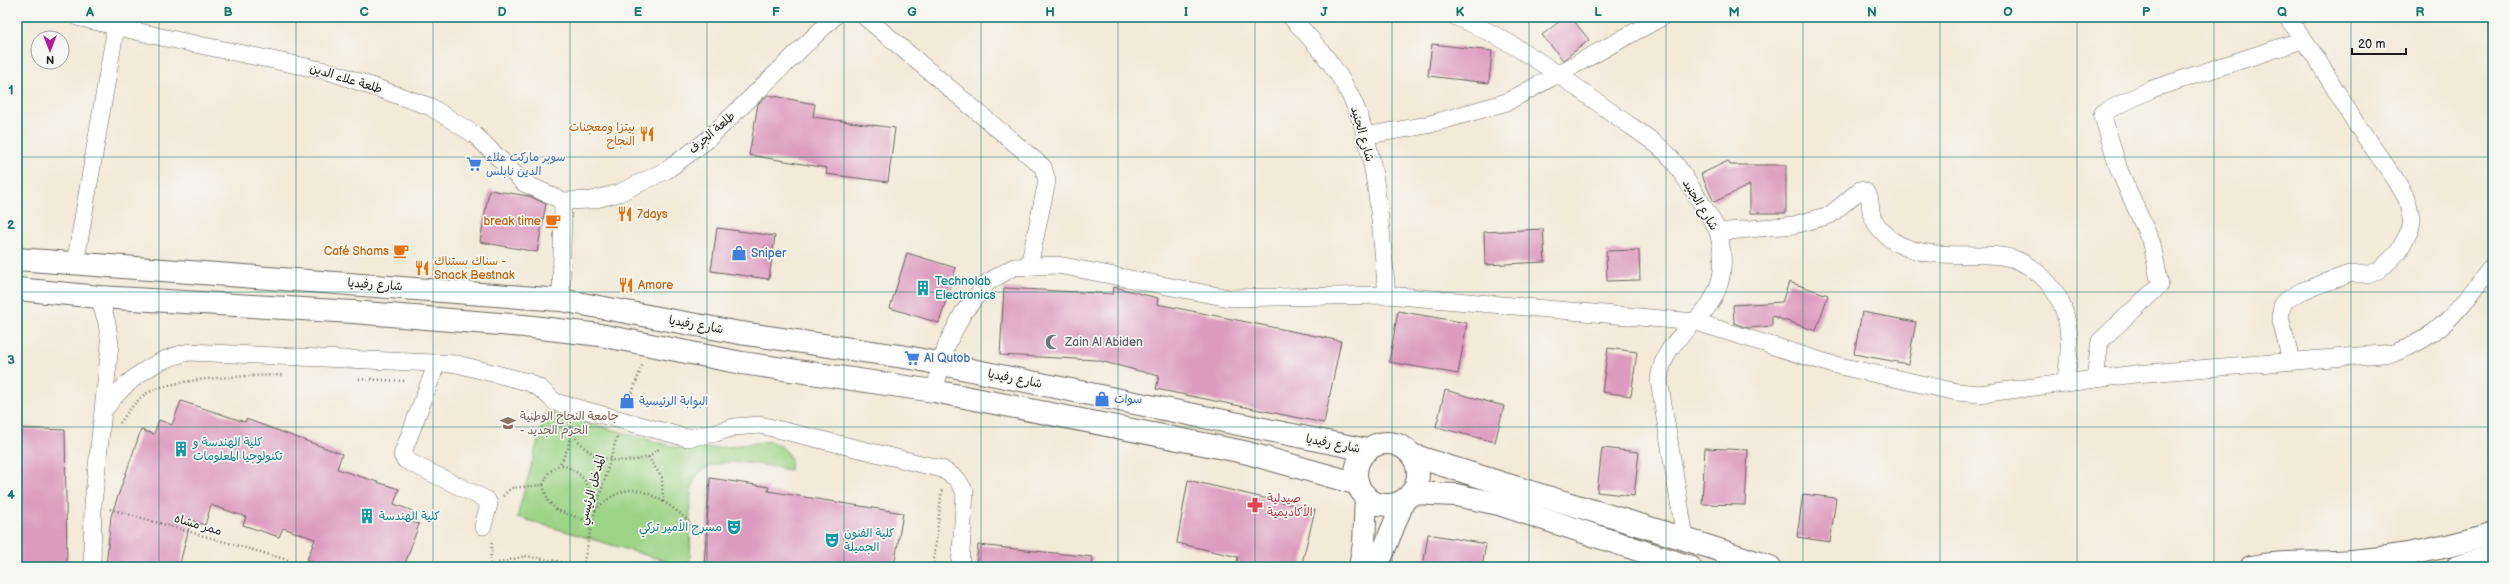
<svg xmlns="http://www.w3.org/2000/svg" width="2510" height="584" font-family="'Balsamiq Sans','Playpen Sans Arabic',sans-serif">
	<rect width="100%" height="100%" fill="#f6f6f2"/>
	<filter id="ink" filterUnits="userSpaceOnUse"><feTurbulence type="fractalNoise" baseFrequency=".025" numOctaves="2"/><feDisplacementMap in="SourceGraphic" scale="8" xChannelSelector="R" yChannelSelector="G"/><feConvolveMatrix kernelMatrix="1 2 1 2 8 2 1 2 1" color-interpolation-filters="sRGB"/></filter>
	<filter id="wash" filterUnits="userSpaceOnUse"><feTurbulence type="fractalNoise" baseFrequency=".012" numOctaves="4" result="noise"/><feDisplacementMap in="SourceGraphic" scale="16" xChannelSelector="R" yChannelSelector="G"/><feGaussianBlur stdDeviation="0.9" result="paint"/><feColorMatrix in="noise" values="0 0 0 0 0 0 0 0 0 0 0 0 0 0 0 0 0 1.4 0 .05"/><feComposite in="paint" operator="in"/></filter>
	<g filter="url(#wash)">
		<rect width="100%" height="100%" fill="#f3ead8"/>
		<path fill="#9cd385" stroke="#5c7850" d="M546,411L682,449L726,447L770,441L782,447L788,453L791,460L790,470C765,466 699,448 692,488C687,513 693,541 689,567H686L517,517Z"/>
		<g id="blocks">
			<g fill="#dd9cbf">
				<path d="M1565,17H1571L1589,40L1563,60L1542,35Z"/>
				<path d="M1432,44L1492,51L1489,83L1428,76Z"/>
				<path d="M768,95L815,104L813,117L895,128L888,182L826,174L827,168L749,155L758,104Z"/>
				<path d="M1728,161L1730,165H1786V213H1750V185L1714,202L1701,174Z"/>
				<path d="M489,190L529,196L546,204L537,252L480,242Z"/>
				<path d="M717,228L775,236L769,279L711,271Z"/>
				<path d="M1543,229L1545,262L1485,265L1484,232Z"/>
				<path d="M1639,250L1640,280L1607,281L1606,251Z"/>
				<path d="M907,253L956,268L939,323L890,308Z"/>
				<path d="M1789,282L1828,295L1816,331L1772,316V326L1748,328L1734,323L1733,305L1782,302Z"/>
				<path d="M1114,287L1158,298L1157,304L1341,341L1324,423L1156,389L1159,376L1096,360L1000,355L1004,288L1113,294Z"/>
				<path d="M1398,311L1467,323L1458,374L1389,362Z"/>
				<path d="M1862,312L1916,322L1908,364L1854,354Z"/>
				<path d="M1608,348L1637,352L1631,396L1602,392Z"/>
				<path d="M1445,390L1504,406L1495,442L1436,427Z"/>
				<path d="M181,401L245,422L246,419L342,454L337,469L399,489L394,504L413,511L409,521L419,524L404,567H326L307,560L315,539L283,528L279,537L243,525L246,517L211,505L205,525L191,520L179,567H106L111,516L141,430L154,434L159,420L172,425Z"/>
				<path d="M17,428L65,430L67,567H17Z"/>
				<path d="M1602,448L1639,452L1634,496L1597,492Z"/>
				<path d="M1705,448L1748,450L1745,505L1702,504Z"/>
				<path d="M710,478L769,487L768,491L903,513L894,567H704Z"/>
				<path d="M1188,480L1315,510L1301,567H1236L1238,557L1177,543Z"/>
				<path d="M1803,494L1836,498L1830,542L1797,537Z"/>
				<path d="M1428,534L1486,544L1482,567H1423Z"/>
				<path d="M978,545L1093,557L1092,567H976Z"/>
			</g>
		</g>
	</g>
	<g filter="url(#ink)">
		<use href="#blocks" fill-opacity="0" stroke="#67645e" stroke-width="1"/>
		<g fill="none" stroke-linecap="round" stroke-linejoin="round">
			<defs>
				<g id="minor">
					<path d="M77,17L161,37L331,72L431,107L475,135L524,183L563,201L592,200L619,193L667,170L706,141L834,17"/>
					<path d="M865,17L1043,167L1047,181L1029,266"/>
					<path d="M1291,17C1314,42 1336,66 1351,97C1378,151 1381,235 1387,295"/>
					<path d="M1456,17C1514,40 1566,80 1615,115C1634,129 1656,141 1671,158C1679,168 1714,221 1718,232C1722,245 1724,263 1721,277C1712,324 1664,331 1659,380L1685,538"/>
					<path d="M2287,17L2315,56L2358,127L2394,177L2407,199L2412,222L2410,230L2399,251L2379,271L2369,274H2349L2302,291L2286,300L2282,306L2280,317L2291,361"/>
					<path d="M1364,136L1427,125L1507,102L1662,17"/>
					<path d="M1718,232L1794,225L1830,215L1860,190L1866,192C1871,197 1870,205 1871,212C1874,225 1887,238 1898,244C1930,260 1967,252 2001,256C2015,258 2028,264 2039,274C2072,302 2073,343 2065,383"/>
					<path d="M75,265L116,26"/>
					<path d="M561,300L563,201"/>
					<path d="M437,363L402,455L405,460L487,500L489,504L483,526"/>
					<path d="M2095,379L2100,341L2160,285L2152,244L2119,170L2102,113L2152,89L2303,40"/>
					<path d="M934,391L947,344L963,313L988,282L1014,267L1058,265L1229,298L1387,295L1696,322L1831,364L1957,392L1979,394L2135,374L2394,353C2443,336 2463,304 2493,265"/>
					<path d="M104,410C125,381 152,360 189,352L457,364L528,382L541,389L555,402L687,438L716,433L734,427L760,425L942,469L957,479L965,492L960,567"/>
					<path d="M92,567L93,504L110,345L107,323L99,297"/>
				</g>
				<g id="tertiary">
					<path d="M1360,567L1364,544L1366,496"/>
					<path d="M1377,567L1404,500"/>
				</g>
				<g id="secondary">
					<path d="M17,259L561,300L740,333L912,358L1367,450"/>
					<path d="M17,289L99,297L353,312L524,326L600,335L742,363L934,391L1244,452L1358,484"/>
					<circle cx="1387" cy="474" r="31"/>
					<path d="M1412,455C1531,494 1652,526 1770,567"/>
					<path d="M1411,493L1456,495L1499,504L1690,567"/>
					<path d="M2251,567C2285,560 2317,564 2352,561C2399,557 2448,548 2493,533"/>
					<path d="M2457,567L2493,556"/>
				</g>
			</defs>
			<use href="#minor" stroke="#67645e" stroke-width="18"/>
			<use href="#tertiary" stroke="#67645e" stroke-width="24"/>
			<use href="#secondary" stroke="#67645e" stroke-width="24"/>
			<g stroke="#67645e" stroke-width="2.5" stroke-dasharray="1 3" stroke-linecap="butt">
				<path d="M359,379L406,381"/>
				<path d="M628,404L643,363"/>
				<path d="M120,423C127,413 134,403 144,395C170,377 249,376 282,375"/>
				<path d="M648,457L659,449"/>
				<path d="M543,485L548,501L557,510L592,523"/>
				<path d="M503,496L511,488L543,485L549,472L560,464"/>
				<path d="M663,502L662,478L648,457C618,466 584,460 571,428L568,448L560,464C586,474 589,484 595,510C606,500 618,490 633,490C652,490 692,518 698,536"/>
				<path d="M110,509L288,560L295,567"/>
				<path d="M490,564L492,541"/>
				<path d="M583,566L592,523L617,437"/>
				<path d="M483,567L525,556L591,567"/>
				<path d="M556,567L557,561"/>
				<path d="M933,567L942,489"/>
			</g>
			<use href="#minor" stroke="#fff" stroke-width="17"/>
			<use href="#tertiary" stroke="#fff" stroke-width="22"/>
			<use href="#secondary" stroke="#fff" stroke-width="22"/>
		</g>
	</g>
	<path fill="none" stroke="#0f766e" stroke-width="1" stroke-opacity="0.55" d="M159,17V567M296,17V567M433,17V567M570,17V567M707,17V567M844,17V567M981,17V567M1118,17V567M1255,17V567M1392,17V567M1529,17V567M1666,17V567M1803,17V567M1940,17V567M2077,17V567M2214,17V567M2351,17V567M17,157H2493M17,292H2493M17,427H2493"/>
	<defs>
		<symbol id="restaurant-bare" viewBox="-9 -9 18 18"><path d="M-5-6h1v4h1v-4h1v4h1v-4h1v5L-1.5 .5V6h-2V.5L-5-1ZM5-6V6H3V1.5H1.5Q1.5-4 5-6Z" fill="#e8710a" stroke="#f6f6f2" stroke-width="2.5" paint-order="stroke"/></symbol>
		<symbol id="supermarket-bare" viewBox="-9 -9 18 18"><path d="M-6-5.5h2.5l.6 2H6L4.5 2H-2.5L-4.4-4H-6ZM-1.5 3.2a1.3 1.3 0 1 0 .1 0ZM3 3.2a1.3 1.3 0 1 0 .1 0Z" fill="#3f7fe0" stroke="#f6f6f2" stroke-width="2.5" paint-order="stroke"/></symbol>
		<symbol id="cafe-bare" viewBox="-9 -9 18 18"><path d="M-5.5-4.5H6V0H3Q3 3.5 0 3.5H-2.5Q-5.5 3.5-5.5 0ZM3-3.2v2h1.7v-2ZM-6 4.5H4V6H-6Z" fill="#e8710a" stroke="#f6f6f2" stroke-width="2.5" paint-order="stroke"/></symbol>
		<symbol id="shop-bare" viewBox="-9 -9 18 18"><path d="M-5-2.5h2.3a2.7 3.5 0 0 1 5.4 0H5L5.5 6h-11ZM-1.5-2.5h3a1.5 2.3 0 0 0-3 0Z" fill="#3f7fe0" stroke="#f6f6f2" stroke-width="2.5" paint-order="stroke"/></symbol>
		<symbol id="building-bare" viewBox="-9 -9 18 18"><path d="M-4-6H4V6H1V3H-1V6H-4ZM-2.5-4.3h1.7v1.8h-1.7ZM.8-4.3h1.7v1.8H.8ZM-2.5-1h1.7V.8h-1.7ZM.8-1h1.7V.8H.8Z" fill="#0f9aa8" stroke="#f6f6f2" stroke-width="2.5" paint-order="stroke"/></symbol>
		<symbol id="mosque-bare" viewBox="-9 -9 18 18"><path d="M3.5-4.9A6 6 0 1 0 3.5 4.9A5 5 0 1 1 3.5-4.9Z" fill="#6b7280" stroke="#f6f6f2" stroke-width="2.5" paint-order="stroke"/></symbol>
		<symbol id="university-bare" viewBox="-9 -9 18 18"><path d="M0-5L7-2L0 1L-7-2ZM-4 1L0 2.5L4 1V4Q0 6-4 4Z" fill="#8d6e63" stroke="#f6f6f2" stroke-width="2.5" paint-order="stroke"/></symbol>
		<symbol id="pharmacy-bare" viewBox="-9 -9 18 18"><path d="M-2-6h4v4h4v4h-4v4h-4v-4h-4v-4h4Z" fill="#e0444e" stroke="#f6f6f2" stroke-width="2.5" paint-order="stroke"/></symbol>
		<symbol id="theatre-bare" viewBox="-9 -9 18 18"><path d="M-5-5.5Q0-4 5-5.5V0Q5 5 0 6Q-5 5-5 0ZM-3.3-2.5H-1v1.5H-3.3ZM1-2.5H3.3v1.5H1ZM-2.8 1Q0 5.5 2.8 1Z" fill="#0f9aa8" stroke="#f6f6f2" stroke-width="2.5" paint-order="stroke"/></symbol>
	</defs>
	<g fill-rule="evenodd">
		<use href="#restaurant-bare" x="636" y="123" width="22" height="22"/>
		<use href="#supermarket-bare" x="463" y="153" width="22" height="22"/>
		<use href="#restaurant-bare" x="614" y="203" width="22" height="22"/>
		<use href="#cafe-bare" x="542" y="210" width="22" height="22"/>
		<use href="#cafe-bare" x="390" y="240" width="22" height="22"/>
		<use href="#shop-bare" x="728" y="242" width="22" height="22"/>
		<use href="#restaurant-bare" x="411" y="257" width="22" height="22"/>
		<use href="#restaurant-bare" x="615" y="274" width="22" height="22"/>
		<use href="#building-bare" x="912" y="277" width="22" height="22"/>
		<use href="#mosque-bare" x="1042" y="331" width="22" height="22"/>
		<use href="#supermarket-bare" x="901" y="347" width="22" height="22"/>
		<use href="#shop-bare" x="1091" y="388" width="22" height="22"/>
		<use href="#shop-bare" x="616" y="390" width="22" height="22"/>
		<use href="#university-bare" x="497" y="412" width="22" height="22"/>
		<use href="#building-bare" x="170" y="438" width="22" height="22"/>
		<use href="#pharmacy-bare" x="1244" y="494" width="22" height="22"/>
		<use href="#building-bare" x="356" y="505" width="22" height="22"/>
		<use href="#theatre-bare" x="723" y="516" width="22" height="22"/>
		<use href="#theatre-bare" x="821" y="529" width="22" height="22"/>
	</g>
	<g text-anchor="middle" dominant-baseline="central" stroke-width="3.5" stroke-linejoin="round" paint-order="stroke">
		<g font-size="12" fill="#1c1c1c" stroke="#f6f6f2">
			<text transform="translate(346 79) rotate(17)">طلعة علاء الدين</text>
			<text transform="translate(712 133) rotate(-41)">طلعة الجرف</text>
			<text transform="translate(1362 134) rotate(74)">شارع الجنيد</text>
			<text transform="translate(1700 205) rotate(59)">شارع الجنيد</text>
			<text transform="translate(375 285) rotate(4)">شارع رفيديا</text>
			<text transform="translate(696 325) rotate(10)">شارع رفيديا</text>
			<text transform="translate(1015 379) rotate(11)">شارع رفيديا</text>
			<text transform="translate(1333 444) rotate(11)">شارع رفيديا</text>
			<text transform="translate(592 490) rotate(-75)">المدخل الرئيسي</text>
			<text transform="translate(198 525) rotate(16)">ممر مشاه</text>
		</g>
		<g font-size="12" fill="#c56008" stroke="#f6f6f2" text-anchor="end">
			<text x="635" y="127">بيتزا ومعجنات<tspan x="635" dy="14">النجاح</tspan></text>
			<text x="637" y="214" text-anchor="start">7days</text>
			<text x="541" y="221">break time</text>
			<text x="389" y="251">Café Shams</text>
			<text x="434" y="261" text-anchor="start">سناك بستناك -<tspan x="434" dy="14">Snack Bestnak</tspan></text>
			<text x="638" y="285" text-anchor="start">Amore</text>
		</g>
		<g font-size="12" fill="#366cbe" stroke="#f6f6f2" text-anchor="start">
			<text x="486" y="157">سوبر ماركت علاء<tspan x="486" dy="14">الدين نابلس</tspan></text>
			<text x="751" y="253">Sniper</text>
			<text x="924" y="358">Al Qutob</text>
			<text x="1114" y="399">سوات</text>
			<text x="639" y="401">البوابة الرئيسية</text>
		</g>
		<g font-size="12" fill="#0d838f" stroke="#f6f6f2" text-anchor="start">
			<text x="935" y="281">Technolab<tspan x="935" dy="14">Electronics</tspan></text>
			<text x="193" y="442">كلية الهندسة و<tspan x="193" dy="14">تكنولوجيا المعلومات</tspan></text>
			<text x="379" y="516">كلية الهندسة</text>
			<text x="722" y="527" text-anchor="end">مسرح الأمير تركي</text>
			<text x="844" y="533">كلية الفنون<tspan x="844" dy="14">الجميلة</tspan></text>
		</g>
		<g font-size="12" fill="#5b616d" stroke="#f6f6f2" text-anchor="start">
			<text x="1065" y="342">Zain Al Abiden</text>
		</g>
		<g font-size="12" fill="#785e54" stroke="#f6f6f2" text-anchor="start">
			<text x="520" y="416">جامعة النجاح الوطنية<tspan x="520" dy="14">- الحرم الجديد</tspan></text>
		</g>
		<g font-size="12" fill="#be3a42" stroke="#f6f6f2" text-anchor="start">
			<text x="1267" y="498">صيدلية<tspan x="1267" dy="14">الأكاديمية</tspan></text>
		</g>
	</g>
	<rect width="2510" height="584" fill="none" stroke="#f6f6f2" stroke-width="44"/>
	<g transform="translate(50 50) rotate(180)"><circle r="19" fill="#f6f6f2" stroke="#9f9f9c"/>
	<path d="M0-3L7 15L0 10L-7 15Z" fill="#b5179e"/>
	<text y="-6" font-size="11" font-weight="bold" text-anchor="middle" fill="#1c1c1c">N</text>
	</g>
	<path d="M2352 48v6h54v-6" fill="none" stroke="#1c1c1c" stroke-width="2"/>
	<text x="2358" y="48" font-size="12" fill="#1c1c1c" stroke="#f6f6f2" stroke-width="3" paint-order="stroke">20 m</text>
	<rect x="22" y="22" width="2466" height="540" fill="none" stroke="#0f766e" stroke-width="1.5"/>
	<g font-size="13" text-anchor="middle" font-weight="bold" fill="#0f766e">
		<text x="90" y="16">A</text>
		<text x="228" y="16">B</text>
		<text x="364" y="16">C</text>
		<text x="502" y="16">D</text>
		<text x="638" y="16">E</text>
		<text x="776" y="16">F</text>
		<text x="912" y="16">G</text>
		<text x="1050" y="16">H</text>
		<text x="1186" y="16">I</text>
		<text x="1324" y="16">J</text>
		<text x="1460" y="16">K</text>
		<text x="1598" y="16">L</text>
		<text x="1734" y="16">M</text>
		<text x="1872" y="16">N</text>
		<text x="2008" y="16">O</text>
		<text x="2146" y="16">P</text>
		<text x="2282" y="16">Q</text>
		<text x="2420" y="16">R</text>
		<text x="11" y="94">1</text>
		<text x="11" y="229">2</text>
		<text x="11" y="364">3</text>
		<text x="11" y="499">4</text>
	</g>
</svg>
